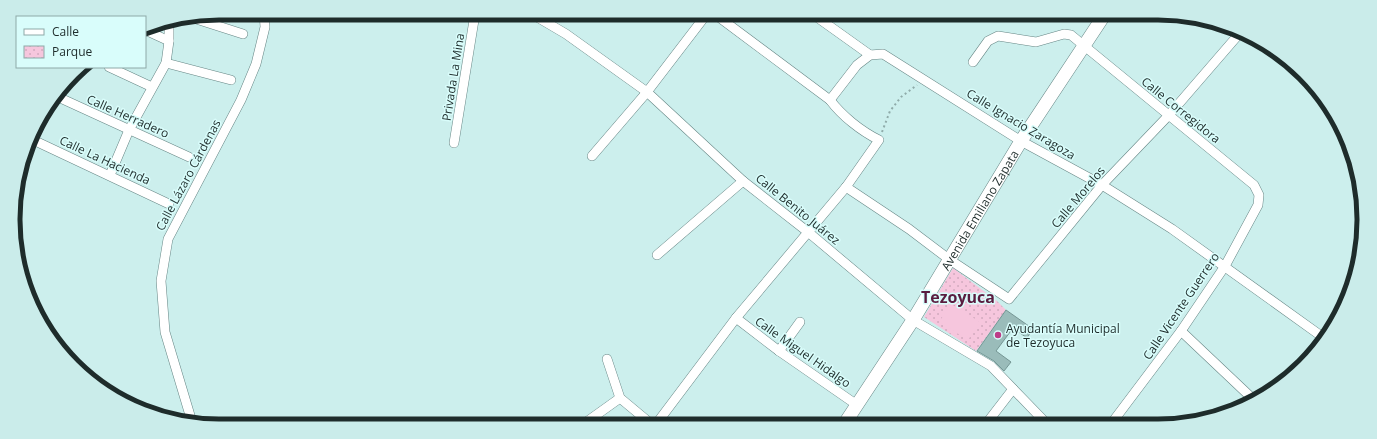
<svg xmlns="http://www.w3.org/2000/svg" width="1377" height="439" font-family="'Open Sans',sans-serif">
	<defs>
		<pattern id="park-dots" width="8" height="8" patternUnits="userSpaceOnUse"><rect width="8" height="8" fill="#f6c6dd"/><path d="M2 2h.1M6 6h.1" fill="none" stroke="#d2aabe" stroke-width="1.8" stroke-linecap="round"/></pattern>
	</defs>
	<rect width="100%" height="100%" fill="#ccefed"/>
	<path fill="url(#park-dots)" d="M953,268L997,301L1006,310L976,351L924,317Z"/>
	<path fill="#f6c6dd" d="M951,304L980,322L968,340L939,322Z"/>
	<path fill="#9abcba" stroke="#759694" d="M1006,310L1033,329L1027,338L1013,328L996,351L1011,362L1004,371L994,361L977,351Z"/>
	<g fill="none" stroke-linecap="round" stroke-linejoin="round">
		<defs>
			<g id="street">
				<path d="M532,14L566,34L647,92L743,181L808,232L913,320L991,366L1047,424"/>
				<path d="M814,15L870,55"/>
				<path d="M193,18L243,34"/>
				<path d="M145,30L169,41"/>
				<path d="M973,62L988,41L998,36L1036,42L1064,34L1071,35L1254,185L1259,195L1258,205L1225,266L1181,331L1111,424"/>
				<path d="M166,63L231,80"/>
				<path d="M109,67L152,87"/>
				<path d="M58,97L189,157"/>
				<path d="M830,100L857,65L870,55L883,54L1021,141L1102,185L1172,229L1324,338"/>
				<path d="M31,139L169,204"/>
				<path d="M454,143L475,14"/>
				<path d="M592,156L647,92L706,15"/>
				<path d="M110,175L129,130L166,63L169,41V23"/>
				<path d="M846,187L909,229L950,260L1009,299L1102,185L1169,115L1239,34"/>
				<path d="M657,255L743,181"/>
				<path d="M736,318L779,351L857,405"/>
				<path d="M1181,331L1255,401"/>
				<path d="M779,351L800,322"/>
				<path d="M607,359L620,398L650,423"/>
				<path d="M192,422L165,332L161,281L168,239L241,100L256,64L265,27L264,13"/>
				<path d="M585,423L620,398"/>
				<path d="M657,423L736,318L846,187L879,140C861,131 842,116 830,100L716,15"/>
				<path d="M986,424L1013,389"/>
			</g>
			<g id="secondary">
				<path id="s1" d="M845,423L913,320L1021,141L1103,17"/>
			</g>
		</defs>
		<use href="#street" stroke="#668685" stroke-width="10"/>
		<use href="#secondary" stroke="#668685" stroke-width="14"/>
		<path stroke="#8faba9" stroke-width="2" stroke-dasharray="2 3" stroke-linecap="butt" d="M882,132L890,111L901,97L917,85"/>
		<use href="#street" stroke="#fff" stroke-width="9"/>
		<use href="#secondary" stroke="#fff" stroke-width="13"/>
	</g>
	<circle fill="#bd3d88" stroke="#d9fdfb" stroke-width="1.5" cx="998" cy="335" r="4"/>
	<g text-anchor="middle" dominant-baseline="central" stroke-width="3" stroke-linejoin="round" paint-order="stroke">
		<g font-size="12" fill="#1e2c2b" stroke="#d9fdfb">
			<text transform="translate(453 77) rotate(-81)">Privada La Mina</text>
			<text transform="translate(1181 110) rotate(39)">Calle Corregidora</text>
			<text transform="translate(128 116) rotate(24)">Calle Herradero</text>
			<text transform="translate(1021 124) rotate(31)">Calle Ignacio Zaragoza</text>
			<text transform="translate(105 160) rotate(25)">Calle La Hacienda</text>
			<text transform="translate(188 175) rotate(-62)">Calle Lázaro Cárdenas</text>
			<text transform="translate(1078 197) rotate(-50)">Calle Morelos</text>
			<text transform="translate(798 209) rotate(39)">Calle Benito Juárez</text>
			<text stroke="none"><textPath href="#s1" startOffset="252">Avenida Emiliano Zapata</textPath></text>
			<text transform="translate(1181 306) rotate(-56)">Calle Vicente Guerrero</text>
			<text transform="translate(803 352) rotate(35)">Calle Miguel Hidalgo</text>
		</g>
		<g font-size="12" fill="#1e2c2b" stroke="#d9fdfb" text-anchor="start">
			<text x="1006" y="328">Ayudantía Municipal<tspan x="1006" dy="14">de Tezoyuca</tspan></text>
		</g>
		<g font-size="16" font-weight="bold" fill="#5a1c40" stroke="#d9fdfb">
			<text x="958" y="297">Tezoyuca</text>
		</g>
	</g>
	<path d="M0 0H1377V439H0ZM219 20H1158A199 199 0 0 1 1357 219V220A199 199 0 0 1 1158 419H219A199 199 0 0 1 20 220V219A199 199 0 0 1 219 20Z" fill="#caecea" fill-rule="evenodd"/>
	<path fill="none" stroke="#1e2c2b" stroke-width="5" d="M219 20H1158A199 199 0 0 1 1357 219V220A199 199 0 0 1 1158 419H219A199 199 0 0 1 20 220V219A199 199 0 0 1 219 20Z"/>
	<rect x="16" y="16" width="130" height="52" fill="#d9fdfb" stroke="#8ea9a8"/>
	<rect x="24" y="29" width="20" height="6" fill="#ffffff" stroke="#8ea9a8"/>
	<text x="52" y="36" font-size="12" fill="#1e2c2b">Calle</text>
	<rect x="24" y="46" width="20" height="12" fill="url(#park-dots)" stroke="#8ea9a8"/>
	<text x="52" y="56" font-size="12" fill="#1e2c2b">Parque</text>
</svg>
